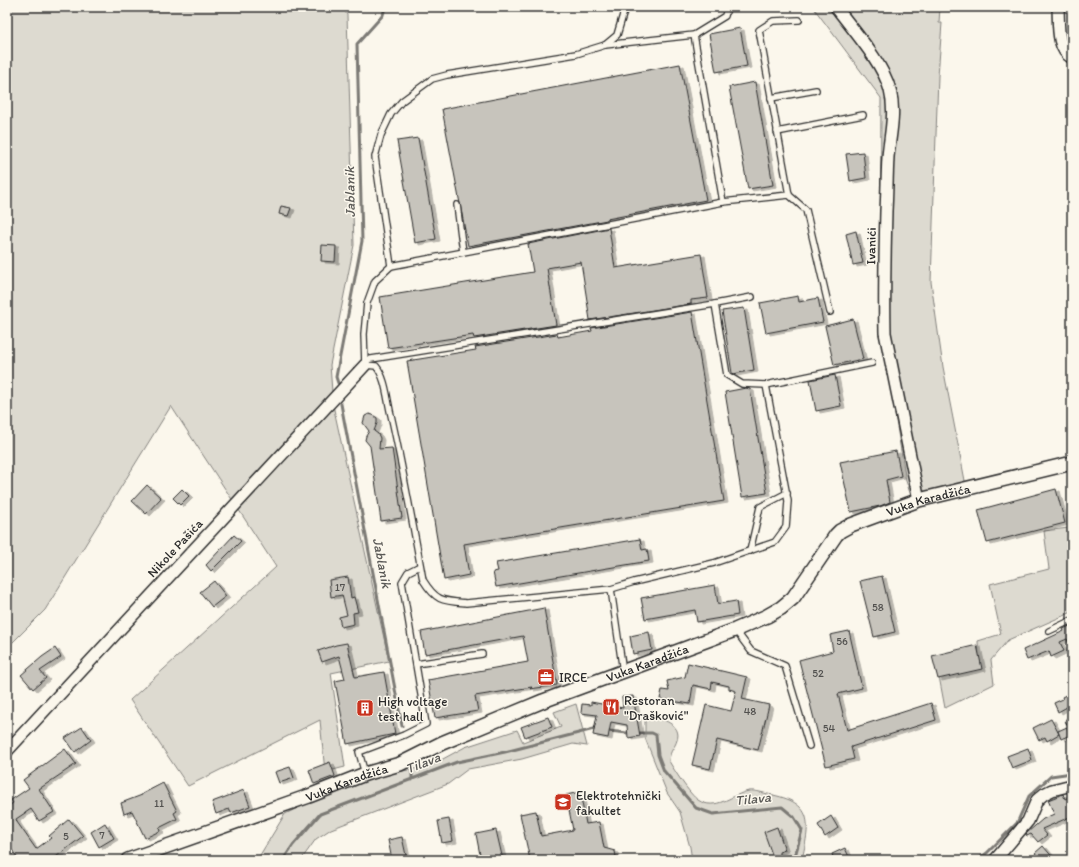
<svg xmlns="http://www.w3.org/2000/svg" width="1079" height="867" font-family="Itim,sans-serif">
	<defs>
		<filter id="shadow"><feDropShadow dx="4" dy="2" stdDeviation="0" flood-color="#0004"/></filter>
	</defs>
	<rect width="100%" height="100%" fill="#fbf7ec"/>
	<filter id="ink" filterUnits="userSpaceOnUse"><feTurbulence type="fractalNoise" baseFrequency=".025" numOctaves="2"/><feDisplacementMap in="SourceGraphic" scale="8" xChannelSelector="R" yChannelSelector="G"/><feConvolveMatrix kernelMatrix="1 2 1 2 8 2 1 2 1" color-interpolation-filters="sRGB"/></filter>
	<g filter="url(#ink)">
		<g fill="#dddad0" stroke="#84827e">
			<path d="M7,7H343L347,15L354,245L330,365L333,405L389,661L331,673L345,767L325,772L320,720L188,786L130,700L276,567L171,406L45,610L7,648Z"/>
			<path d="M813,7H940L939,23H942L938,76L931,282L943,367L967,491L914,505L906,481L880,325L881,98Z"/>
			<path d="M1069,528L1072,541V612L1008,640L991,660L994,684L945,708L938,671L979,660L978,641L1001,634L990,584L1049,569L1044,531Z"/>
			<path d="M576,704L587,746L573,744L522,759L468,769L448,784L331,829L316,839L301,860H257L285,814L327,794L376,776L430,766L465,747L517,730L523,742L561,727L554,712Z"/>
			<path d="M655,717C665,720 682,726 677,740C675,748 670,749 669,761C674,770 690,795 698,800C716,812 732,794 749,791C756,790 766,794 773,795C816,804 809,826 802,860H692L690,847L680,812L667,793L645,738V718Z"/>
		</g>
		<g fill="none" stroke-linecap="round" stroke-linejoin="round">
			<g stroke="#7b7a75" stroke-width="3">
				<path d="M338,383L336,377L362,241L357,44L383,15L385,7"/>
				<path d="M341,404L402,726"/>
				<path d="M609,731L627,733"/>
				<path d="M639,733H652L656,735L658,755L664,771L696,808L713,814L782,807L794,817L802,830L794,860"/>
				<path d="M412,780V773"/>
				<path d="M283,860L293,845L320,814L457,762L505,752L594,729"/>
				<path d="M977,860L987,853L1017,823L1029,796L1051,776L1072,773"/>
			</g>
		</g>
		<g fill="#c7c4bc" stroke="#2b2b2b" filter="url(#shadow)">
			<path d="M740,28L747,66L716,72L709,34Z"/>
			<path d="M680,64L706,200L607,219V220L468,246L442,109Z"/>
			<path d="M755,82L773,185L748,189L729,87Z"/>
			<path d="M418,138L436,239L415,243L397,141Z"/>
			<path d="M863,152L866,178L850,181L846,154Z"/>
			<path d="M281,206L291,208L288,216L279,214Z"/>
			<path d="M609,228L615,268L701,254L708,298L691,300V304L590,320L581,262L547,268L556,325L474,338L473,335L388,348L380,297L533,272L528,244Z"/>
			<path d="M856,231L863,263L853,265L846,234Z"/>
			<path d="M322,245L336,246L335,262L321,261Z"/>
			<path d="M798,296L799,302L818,298L823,322L766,333L760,303Z"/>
			<path d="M744,308L754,370L733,374L732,373L722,311Z"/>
			<path d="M692,312L724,501L464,544L469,575L444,580L407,361L476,350L475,347L557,334L558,337L592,331L591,328Z"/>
			<path d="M853,319L863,359L834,365L825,326Z"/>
			<path d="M835,375L841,406L816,411L810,380Z"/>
			<path d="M746,388L750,389L767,493L742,497L725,392Z"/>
			<path d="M369,414L373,415L377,418V423L374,431L378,434L380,438L379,449L392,448L402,518L381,521L370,446L365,440L366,436L369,431L363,423L365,416Z"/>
			<path d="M896,451L901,476L886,480L890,502L880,506L851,512L840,462Z"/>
			<path d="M147,485L161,498L146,514L132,501Z"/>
			<path d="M182,489L189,496L180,505L173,498Z"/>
			<path d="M1056,489L1065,523L987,543L978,510Z"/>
			<path d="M234,535L241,541L211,571L206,565Z"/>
			<path d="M640,539L642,550L647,549L649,561L496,587L493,572L498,571L496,563Z"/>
			<path d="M882,576L895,632L874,637L860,581Z"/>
			<path d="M348,577L351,598L354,597L358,612L353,613L354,624L341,627L339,617L347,615L342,595L331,597L329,580Z"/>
			<path d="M214,581L226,596L212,607L200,592Z"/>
			<path d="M715,585L718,604L736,601L738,615L697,622L695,610L645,619L641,598Z"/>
			<path d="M544,608L557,685L530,689L532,687L475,696L478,711L435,718L428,680L528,662L523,636L425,654L421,632Z"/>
			<path d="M1072,625V650L1067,639L1060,642L1064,651L1051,657L1049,651L1027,660L1023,650L1064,631L1063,629Z"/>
			<path d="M849,631L862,688L838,694L847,730L931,703L936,720L851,747L854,759L826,766L799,660L833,651L830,635Z"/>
			<path d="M649,632L652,650L633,654L630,636Z"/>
			<path d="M347,643L355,677L384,672L395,734L347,744L335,681L345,679L339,656L322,662L318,651L336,645Z"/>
			<path d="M977,645L982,669L938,679L932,656Z"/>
			<path d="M55,648L61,657L40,671L46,678L33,689L21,675L42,657Z"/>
			<path d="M688,663L747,677L742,699L769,705L758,750L717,740L710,769L692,765L706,705L731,711L736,691L729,689V686L712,682L711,689L693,685L690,704L660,699L662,690L669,691L667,681L685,677Z"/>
			<path d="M1072,692V715H1071L1067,707L1058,712L1054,703L1063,699L1062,697Z"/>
			<path d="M633,696L640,736L628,738L627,725L611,722L608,738L593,735L597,715L581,713L582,704L591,705V702L623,708L622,697Z"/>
			<path d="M548,717L552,727L525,737L521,727Z"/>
			<path d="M1051,719L1059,734L1047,741L1045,737L1039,740L1033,728Z"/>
			<path d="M82,727L91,740L75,752L65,738Z"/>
			<path d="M1067,727L1070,735L1061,739L1058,731Z"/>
			<path d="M1028,748L1032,760L1012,768L1007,756Z"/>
			<path d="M65,749L76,764L39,789L54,812L39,821L31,809L16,819L17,822L36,849L51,838L49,836L69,819L83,836L52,860H19L7,843V807L13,803L11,800L29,788L23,780Z"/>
			<path d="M330,762L335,776L314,784L309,770Z"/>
			<path d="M290,767L294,778L279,783L275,772Z"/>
			<path d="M163,783L177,811L174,813L177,819L159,828L160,831L145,838L132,811L124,814L121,803L142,795V794Z"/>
			<path d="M244,790L250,806L231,813L229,809L216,814L212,802Z"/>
			<path d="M580,792L586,824L599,822L604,848L615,851L616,857L611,860H530L520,814L536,811L541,836L573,830L566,795Z"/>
			<path d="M1063,794L1065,799L1069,797L1072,803V816L1042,829L1047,835L1038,842L1031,834L1027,836L1026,834L1028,832L1043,819L1054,814L1048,800Z"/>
			<path d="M831,816L838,828L825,837L818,825Z"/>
			<path d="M449,819L453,841L442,843L438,821Z"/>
			<path d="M105,823L114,838L99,847L91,832Z"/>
			<path d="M777,827L785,850L779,852V860H774L764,832Z"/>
			<path d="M496,830L503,860H481L476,834Z"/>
			<path d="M402,837L407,860H392L388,840Z"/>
			<path d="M1043,846L1055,860H1041L1035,853Z"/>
			<path d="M845,848L849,857L842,860H834L832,854Z"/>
		</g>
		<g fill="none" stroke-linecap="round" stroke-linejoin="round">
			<defs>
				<g id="service">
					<path d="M624,7L625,8L617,35L605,45L576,54L447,75L432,79L402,101L391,114L381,135L375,157L391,266L375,281L367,303L364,334L365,365L376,366C386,378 387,399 391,415C403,469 413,525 423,580C436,601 442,601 466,603L611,589L634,582L714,563L775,542L786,527L788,501L766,385"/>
					<path d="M605,45L694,35L725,16L727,7"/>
					<path d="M771,98L816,90"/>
					<path d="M777,132L863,115"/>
					<path d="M789,195L759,30L773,21L799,20"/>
					<path d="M723,202L789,195L806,210L830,312"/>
					<path d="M457,205L463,252"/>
					<path d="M391,266L723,202L694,35"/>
					<path d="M752,297L715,304L727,375L742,384L766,385L872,363"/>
					<path d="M365,360L715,304"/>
					<path d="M750,551L760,507L787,493"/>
					<path d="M611,589L623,672"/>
					<path d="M736,631L751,651L785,666L809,746"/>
					<path d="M1049,631L1072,620"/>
					<path d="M416,664L482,654"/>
					<path d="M1069,721L1072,719"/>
					<path d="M365,774L359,752L404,735L426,724L402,582L408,572L420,566"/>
				</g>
				<g id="minor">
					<path d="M836,7C853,30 883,63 890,90C896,113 890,134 888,157C887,175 887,193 886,211C885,252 884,292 885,333L919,500"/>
					<path d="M1058,7C1059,24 1056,49 1072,58"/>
					<path d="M7,751L365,365"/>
					<path d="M995,860L1028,821L1037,800L1044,794L1052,790L1072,785"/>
				</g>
				<g id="tertiary">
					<path id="s1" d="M128,860L309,796L365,774L400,764L442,743L543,701L735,630L767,616L781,608L793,598L836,535L840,531L851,525L919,500L1072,463"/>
				</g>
			</defs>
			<use href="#service" stroke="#2b2b2b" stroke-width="8"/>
			<use href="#minor" stroke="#2b2b2b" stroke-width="14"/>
			<use href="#tertiary" stroke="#2b2b2b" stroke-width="16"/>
			<use href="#service" stroke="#fbf7ec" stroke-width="5.5"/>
			<use href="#minor" stroke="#fbf7ec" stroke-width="11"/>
			<use href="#tertiary" stroke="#fbf7ec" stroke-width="13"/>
		</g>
	</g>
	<defs>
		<symbol id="office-square" viewBox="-11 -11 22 22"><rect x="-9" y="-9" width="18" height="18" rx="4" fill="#c8321e" stroke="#fbf7ec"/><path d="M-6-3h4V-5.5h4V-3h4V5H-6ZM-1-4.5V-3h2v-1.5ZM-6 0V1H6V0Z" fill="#fff"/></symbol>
		<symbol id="restaurant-square" viewBox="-11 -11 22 22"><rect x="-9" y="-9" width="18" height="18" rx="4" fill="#c8321e" stroke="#fbf7ec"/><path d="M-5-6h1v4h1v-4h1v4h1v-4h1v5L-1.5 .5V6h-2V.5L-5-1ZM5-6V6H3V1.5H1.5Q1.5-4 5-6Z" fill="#fff"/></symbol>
		<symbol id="building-square" viewBox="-11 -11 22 22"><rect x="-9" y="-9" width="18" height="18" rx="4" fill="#c8321e" stroke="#fbf7ec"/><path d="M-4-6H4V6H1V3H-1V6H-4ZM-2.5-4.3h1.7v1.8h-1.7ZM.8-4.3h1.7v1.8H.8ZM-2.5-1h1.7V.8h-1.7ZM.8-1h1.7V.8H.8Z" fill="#fff"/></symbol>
		<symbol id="university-square" viewBox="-11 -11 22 22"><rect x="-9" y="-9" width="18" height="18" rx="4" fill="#c8321e" stroke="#fbf7ec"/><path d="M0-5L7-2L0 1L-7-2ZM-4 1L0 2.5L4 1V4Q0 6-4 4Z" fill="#fff"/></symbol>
	</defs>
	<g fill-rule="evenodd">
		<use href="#office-square" x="536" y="667" width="20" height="20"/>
		<use href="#restaurant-square" x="601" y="697" width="20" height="20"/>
		<use href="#building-square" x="355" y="698" width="20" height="20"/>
		<use href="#university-square" x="553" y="792" width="20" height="20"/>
	</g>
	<g text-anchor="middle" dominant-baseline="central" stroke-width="3" stroke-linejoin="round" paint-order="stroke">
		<g font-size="11" fill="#52514f">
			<text x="340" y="587">17</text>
			<text x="878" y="607">58</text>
			<text x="842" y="641">56</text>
			<text x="818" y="673">52</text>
			<text x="750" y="711">48</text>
			<text x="829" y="728">54</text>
			<text x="159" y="803">11</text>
			<text x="102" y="835">7</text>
			<text x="66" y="836">5</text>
		</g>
		<g font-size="13" fill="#2b2b2b" stroke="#fbf7ec">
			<text transform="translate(871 246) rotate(-89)">Ivanići</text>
			<text stroke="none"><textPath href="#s1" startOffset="892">Vuka Karadžića</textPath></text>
			<text transform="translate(175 548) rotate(-47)">Nikole Pašića</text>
			<text stroke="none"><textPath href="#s1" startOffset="556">Vuka Karadžića</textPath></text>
			<text stroke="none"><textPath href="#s1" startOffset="232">Vuka Karadžića</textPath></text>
		</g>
		<g font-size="13" fill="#2b2b2b" stroke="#fbf7ec" text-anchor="start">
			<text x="559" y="677">IRCE</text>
			<text x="624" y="700">Restoran<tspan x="624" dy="15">"Drašković"</tspan></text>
			<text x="378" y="701">High voltage<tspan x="378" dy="15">test hall</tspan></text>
			<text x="576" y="795">Elektrotehnički<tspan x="576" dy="15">fakultet</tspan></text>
		</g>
		<g font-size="14" font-style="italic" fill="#5a5956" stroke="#fbf7ec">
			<text transform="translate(350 192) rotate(-91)">Jablanik</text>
			<text transform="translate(382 563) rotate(79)">Jablanik</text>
			<text transform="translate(423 763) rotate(-21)">Tilava</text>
			<text transform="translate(753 799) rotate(-6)">Tilava</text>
		</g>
	</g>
	<rect width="1079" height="867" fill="none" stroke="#fbf7ec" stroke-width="24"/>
	<rect x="12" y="12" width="1055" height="843" fill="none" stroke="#2b2b2b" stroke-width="1.5" filter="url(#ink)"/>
</svg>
